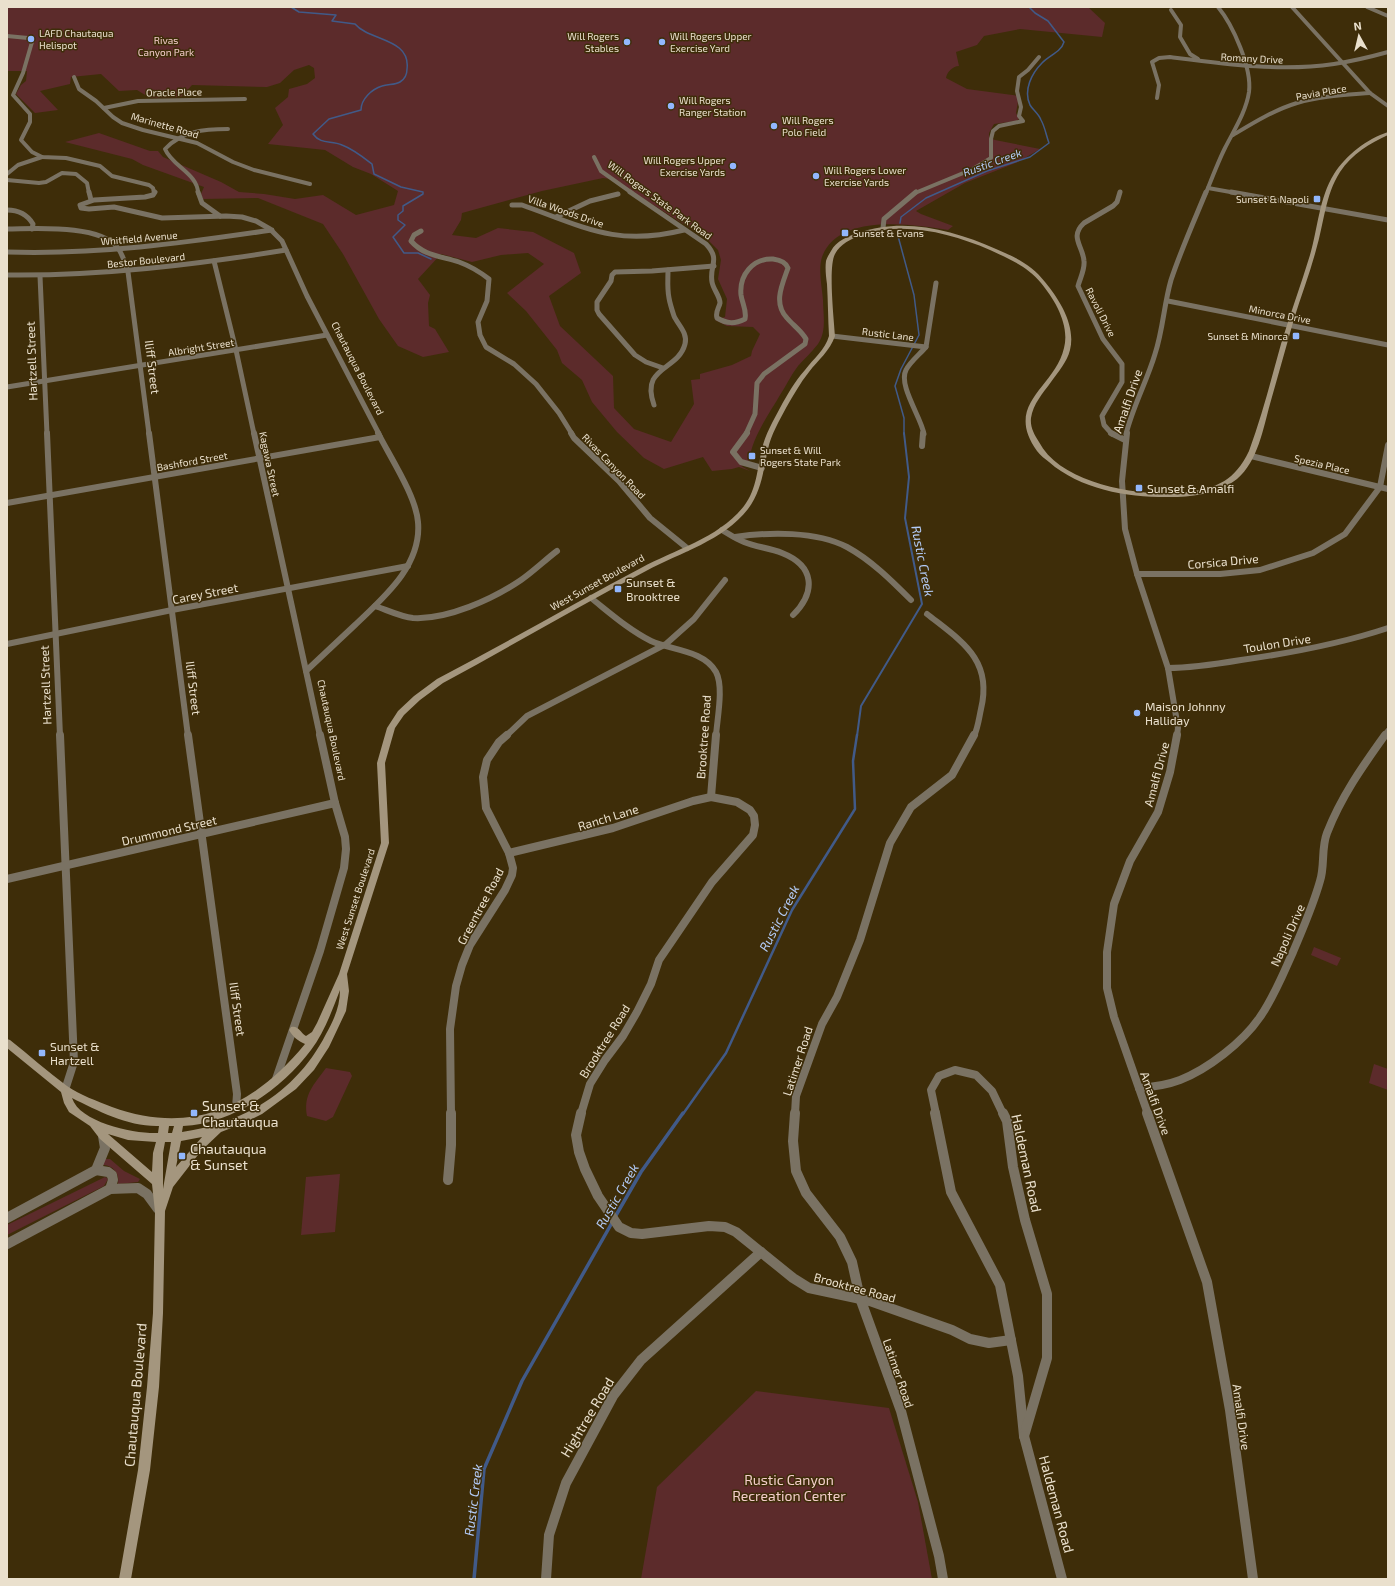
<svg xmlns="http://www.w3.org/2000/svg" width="1395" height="1586" font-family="'Exo 2',sans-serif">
	<rect width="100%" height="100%" fill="#3e2d09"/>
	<g fill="#5c2b2b" fill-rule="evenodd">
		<path d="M7,7H1088L1105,23L1102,37L1020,29L984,36L977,45L956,52L959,66C953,66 947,72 946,78L967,89L1019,96L1016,113L1019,119L1016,121L994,124L989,133V137L995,140L1040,149L1018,162L965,183L916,211L921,214L953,226L948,230C911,224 838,213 822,257C818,270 822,287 823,300C823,314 827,331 818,344C812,352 804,359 798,366C791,375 786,386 780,395C768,416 751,438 749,463L741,466L750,471L739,467L732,469L712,471L703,457L664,469L644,458L617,432L592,402L582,380L562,363L557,350L526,311L507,293L544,264L528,253L501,255L472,262L441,254L418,279L430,295L428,303L429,326L435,329L449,352L423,357L398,346L379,319L343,254L323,224L258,198L203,199L201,194L204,187L143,165L132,159L65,142L99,133L150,151H158L163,157L221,182L239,192L264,194L295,199L323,195L356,215L394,205L398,191L371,174L353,167L325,150L268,144L283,125L275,108L288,97L289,89L307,84L315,78L314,68L309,65L294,70L280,83L267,87L192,85L181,97L150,98L137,90L119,91L101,74L71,77L70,84L40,91L58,110L35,113L16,94L21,85L26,81L27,71H7ZM603,178L610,179L641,197L707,239L718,250L721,260L718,279L727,299L725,317L715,320L727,326L753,327L760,334L752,351L751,356L732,365L700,374V379L691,380L694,404L671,442L634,429L614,408L613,376L560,326L549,296L581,273L574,253L533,232L498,228L476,238L452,235L461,220L462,213L542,191Z"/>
		<path d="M1314,947L1341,958L1337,966L1311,955Z"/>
		<path d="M1374,1064L1388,1069V1090L1369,1083Z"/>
		<path d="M326,1068L350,1072L352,1076L333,1117L326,1121L307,1116C303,1094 314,1085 326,1068Z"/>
		<path d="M104,1159H110L124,1171L140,1179L138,1182L118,1184C120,1173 113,1165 102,1165Z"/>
		<path d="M340,1174L335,1232L301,1235L306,1177Z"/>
		<path d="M105,1177L108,1179L104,1186L7,1235V1225Z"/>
		<path d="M756,1391L889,1408L918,1502L932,1579H641L657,1487Z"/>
	</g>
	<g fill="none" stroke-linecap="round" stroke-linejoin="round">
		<g stroke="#415a88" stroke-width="1.5">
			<path d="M291,7L299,12L336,15L332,21L355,24C369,41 411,38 407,69C407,74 405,79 400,82C395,85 388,84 382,86C372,89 361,99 361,110L329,119L313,134C321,145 331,140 342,145C353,149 363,157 372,164L374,174L401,187L423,192V194L403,206V211L398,215V220L405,225L393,237L404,253H418L431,259"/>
			<path d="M900,223L901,217L926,198L987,171L1030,157L1049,143C1046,135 1045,127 1041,120C1039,114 1033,110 1030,105C1023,90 1032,73 1042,63C1050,55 1061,52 1064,42L1048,21L1035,13L1029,7"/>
			<path d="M899,231L898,236L914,295L919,335L901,369L895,386L904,418V434"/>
		</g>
		<path stroke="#415a88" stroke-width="2" d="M857,736L861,706L922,604L905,518L909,477L904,433"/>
		<path stroke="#415a88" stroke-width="2.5" d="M683,1114L726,1053L792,910L855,809L853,761L857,735"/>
		<g stroke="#415a88" stroke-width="3.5">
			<path d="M615,1217L641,1172L683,1113"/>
			<path d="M474,1579L484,1469L522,1381L613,1221"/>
		</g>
		<g stroke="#7a7263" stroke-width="4">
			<path d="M1292,7L1370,93L1388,106"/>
			<path d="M1367,7L1388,16"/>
			<path d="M1171,10L1181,25L1180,37L1190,54L1198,59"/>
			<path d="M7,36L28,38L32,42L23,73L13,95L30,114V122L21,140L32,152L42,157L66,158L100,166L112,176L149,185L153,188L154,193"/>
			<path d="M74,77L79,89L96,101L113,117L122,123L143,130L197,143L233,162L254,170L310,184"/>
			<path d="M1157,98L1159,85L1152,62L1159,58L1170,57C1224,64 1280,72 1334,64C1353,61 1370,57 1388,52"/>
			<path d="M104,108L138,101L245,99"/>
			<path d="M1233,135C1253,123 1274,110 1297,103C1320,96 1345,95 1370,93"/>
			<path d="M594,157L601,171L632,193"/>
			<path d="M7,174L18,165L42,157"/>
			<path d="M7,180L39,183L46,182L62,173L76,174L87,183L89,193"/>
			<path d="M1208,188L1236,193"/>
			<path d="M198,193C198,174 172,166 165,149C182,131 204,129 228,129"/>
			<path d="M915,193L973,169L991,158V139L993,131L999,126L1023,121L1019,116L1021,107L1017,91L1019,77L1028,70L1039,57"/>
			<path d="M1206,193C1212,178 1218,162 1225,148C1234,130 1246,112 1249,92C1252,68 1233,25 1218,7"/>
		</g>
		<g stroke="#7a7263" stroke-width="5">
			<path d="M89,192L91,200"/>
			<path d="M155,192L153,195L145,197L94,200L80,205L81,208L89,209L114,207L162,218L226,216L242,217L256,221L270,229L282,241L307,296L379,434"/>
			<path d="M198,192L202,203L220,216"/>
			<path d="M630,192L706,244C721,260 709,265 712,282C713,289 720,296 720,303C719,308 715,312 717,318C727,324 735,324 745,319C747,310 742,303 741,295C739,275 753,258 773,259C780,260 786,262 788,268C782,285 773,303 787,318C792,324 799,329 804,336L806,339L805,344L764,374L757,383L755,414L746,434"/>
			<path d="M1231,192L1388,220"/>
			<path d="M512,205H522C584,227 616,247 684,230"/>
			<path d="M7,210C19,210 27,214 33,224L32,229"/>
			<path d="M556,217L590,201L618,194"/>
			<path d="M883,228L884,219L916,192"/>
			<path d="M7,229C35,229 98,224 117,247C123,254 125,263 128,272L149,434"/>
			<path d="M421,231L414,235L411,241C424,256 441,256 459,262C470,266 480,272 489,279L487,301L478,322L480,335L486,347L514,364L536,384L559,413L572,434"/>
			<path d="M7,252C96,255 184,243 272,230"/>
			<path d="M214,261L236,350L254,434"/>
			<path d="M7,275C101,276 193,265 286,250"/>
			<path d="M40,276L47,434"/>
			<path d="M1168,301L1388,345"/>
			<path d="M832,336L926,347L936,283"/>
			<path d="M663,368L646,362L635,355L599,314L597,310V302L611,281L612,275L615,272L652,271L714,266"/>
			<path d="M7,387L327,335"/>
			<path d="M654,405C640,366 678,371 685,344C688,333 678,325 674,316C672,310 670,304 669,298C667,288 668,280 668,270"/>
			<path d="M924,434C921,417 898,385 906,370C910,362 920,354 926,347"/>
			<path d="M1112,434L1104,425L1102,416L1122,382V364L1103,339L1078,286C1080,278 1085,270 1084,261C1083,246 1069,237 1084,223L1113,206L1117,202L1120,192"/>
			<path d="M1126,434C1133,406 1147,381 1155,354C1163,330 1164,304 1171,280C1181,250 1194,221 1206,192"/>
		</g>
		<g stroke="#7a7263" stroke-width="6">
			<path d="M47,433L60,736"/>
			<path d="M149,433L188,736"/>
			<path d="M254,433L306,671"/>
			<path d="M571,433L574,438L619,481L650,518L687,548"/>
			<path d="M747,433L733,452L741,462L762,468"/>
			<path d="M1111,433L1125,440"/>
			<path d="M1127,433L1122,481L1125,529L1137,574L1168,668L1178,728L1177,736"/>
			<path d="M922,446L923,433"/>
			<path d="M1251,456L1388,489"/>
			<path d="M7,503L380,437"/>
			<path d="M722,530C729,534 736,539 744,542C756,547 770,548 782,553C815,566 816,592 793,615"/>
			<path d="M735,537C769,532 816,531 847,547C871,560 892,581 911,600"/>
			<path d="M1137,574H1220L1260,570L1313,553L1345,534L1380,487L1388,445"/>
			<path d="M591,598C610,613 629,630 651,641C670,650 704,650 716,672C724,687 717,719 716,736"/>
			<path d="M375,606C387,610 401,617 413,618C447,620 493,599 521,580C534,571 545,560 557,551"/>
			<path d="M927,614C961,641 993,659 981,709C979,718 978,728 974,736"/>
			<path d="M7,644L172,610L408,566"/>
			<path d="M1168,668C1193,668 1217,664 1241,660C1291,653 1340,644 1388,628"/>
			<path d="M320,736L306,671C322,656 339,640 355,625C383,598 422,566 418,522C416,496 390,457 378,433"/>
			<path d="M506,736L527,716L666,644L694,619L725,580"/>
			<path d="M1384,736L1388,731"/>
		</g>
		<g stroke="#7a7263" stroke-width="8">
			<path d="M60,735L74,1062L65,1090"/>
			<path d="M188,735L237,1094L236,1108"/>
			<path d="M509,853L613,828L693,801L711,797"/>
			<path d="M7,879L335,803"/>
			<path d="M276,1079L320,951L344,868L346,849L345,837L335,803L320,735"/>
			<path d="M1139,1088C1153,1087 1167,1085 1180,1080C1208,1069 1243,1042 1260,1017C1274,997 1283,974 1293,952C1303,928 1313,906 1320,881C1325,866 1321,848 1327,833C1341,797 1362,767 1385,735"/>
			<path d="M451,1114L450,1029L456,986L462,965L470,945L505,890L512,875L513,868L509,853L486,808L483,777L487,760L499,742L507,735"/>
			<path d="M581,1114L590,1084L605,1060L623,1036L637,1012L651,984L659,960L712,882L753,835L755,825L754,816L750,810L737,802L711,797L716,735"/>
			<path d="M795,1114L796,1096L822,1024L837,997L860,940L890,843L911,807L952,775L974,735"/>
			<path d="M936,1114L931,1090L939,1076L955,1070L976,1075L992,1091L1003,1114"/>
			<path d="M1148,1114L1114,1017L1107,988V952L1114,904L1130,861L1158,812L1170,772L1177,735"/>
		</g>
		<g stroke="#7a7263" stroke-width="10">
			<path d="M581,1113L576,1135L579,1152L585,1169L598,1196L619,1227L631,1233L642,1234L709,1226L725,1227L736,1232L793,1278L809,1288L870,1301L952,1330L970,1339L989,1343L1011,1340"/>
			<path d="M795,1113L793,1141L796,1171L806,1193L840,1237L852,1262L860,1298L901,1411L939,1556L943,1579"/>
			<path d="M935,1113L951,1192L1000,1285L1018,1376L1024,1436"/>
			<path d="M1003,1113L1007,1121L1013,1167L1025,1220L1047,1294V1358L1024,1436"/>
			<path d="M1147,1113L1207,1282L1230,1410L1253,1579"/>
			<path d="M96,1170L108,1172L112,1175L113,1180L110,1189"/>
			<path d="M448,1180L451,1145V1113"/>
			<path d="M7,1218L96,1170L105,1148L103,1136"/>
			<path d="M7,1244L110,1189L138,1188L147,1194L158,1209"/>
			<path d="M1024,1436L1062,1579"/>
			<path d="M546,1579L549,1535L566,1483L613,1396L641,1360L761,1252"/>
		</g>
		<path fill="#a4967e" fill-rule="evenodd" d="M1388,132V135C1370,143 1352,154 1340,172C1325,195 1324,224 1316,250C1310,273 1301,296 1294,319C1286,347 1278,376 1270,404C1263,429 1258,461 1237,479C1221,492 1194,497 1174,497C1132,498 1082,491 1049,462C1045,459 1040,455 1037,451C1003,403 1055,388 1064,348C1070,325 1055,300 1041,283C1027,266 1009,259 990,250C950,233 904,221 861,235C851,239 840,244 835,254C828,267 834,319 835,336C830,351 818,360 809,372C800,383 793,396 786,408C779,421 771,435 768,449C763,471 762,490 748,509C723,541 681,552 646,571C578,607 511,646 443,683L420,700L404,715L395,728L385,763L389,843L347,974L349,991L346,1011L329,1047L314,1070L296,1089L262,1114L244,1123L221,1132L201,1151L173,1187L165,1211L163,1313L159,1387L150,1470L131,1579H119L138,1470L147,1387L153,1313L155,1212L152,1184L100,1139L90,1126L69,1112L64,1103L61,1092L7,1048V1039L10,1040C29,1055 48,1072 67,1086C80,1095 97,1101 112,1107C192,1136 253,1107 305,1044C298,1041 293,1037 289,1030L291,1027C298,1025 300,1032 306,1036L312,1032L317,1023L339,974L381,843L377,763L387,728L398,711L414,696L437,679C506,643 573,604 641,568C676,549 719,538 744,506C757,489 757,469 762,449C765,435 773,421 780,408C787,395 795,381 805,370C814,358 825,350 829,336C828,319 828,301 827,284C826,277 825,268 826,261C827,258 829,254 831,251C836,241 848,236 858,233C904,217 953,230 996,249C1015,257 1032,265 1045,282C1060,300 1076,326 1070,350C1067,362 1058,372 1051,382C1043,393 1033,404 1031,418C1030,427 1034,434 1039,442C1061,485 1144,498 1187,492C1218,488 1235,480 1249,451C1262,416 1271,380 1281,344C1290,314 1301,285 1310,255C1318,228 1319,198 1334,174C1346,155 1367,139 1388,132ZM340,990C340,1006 334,1020 326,1034C297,1091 245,1123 182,1132L183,1126C232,1124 282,1089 311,1050C324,1033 332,1011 340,990ZM72,1098C98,1111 129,1127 159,1126L158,1133C135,1134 80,1123 72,1098ZM169,1126H174L172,1133H168ZM108,1134L128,1140L156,1142L153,1153L152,1172ZM202,1137L176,1167L181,1141ZM165,1142H171L163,1189V1153Z"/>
	</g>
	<g fill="#92b7fd" stroke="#3e2d09" stroke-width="1.5">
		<circle cx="31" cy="39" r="4"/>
		<circle cx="627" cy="42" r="4"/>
		<circle cx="662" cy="42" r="4"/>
		<circle cx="671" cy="106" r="4"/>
		<circle cx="774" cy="126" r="4"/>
		<circle cx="733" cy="166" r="4"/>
		<circle cx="816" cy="176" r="4"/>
		<rect x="1313" y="195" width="8" height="8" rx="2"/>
		<rect x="841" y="229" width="8" height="8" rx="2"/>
		<rect x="1292" y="332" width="8" height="8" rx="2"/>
		<rect x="748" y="452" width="8" height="8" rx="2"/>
		<rect x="1135" y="484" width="8" height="8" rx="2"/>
		<rect x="614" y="585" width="8" height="8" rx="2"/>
		<circle cx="1137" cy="713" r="4"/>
		<rect x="38" y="1049" width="8" height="8" rx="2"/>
		<rect x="190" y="1109" width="8" height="8" rx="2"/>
		<rect x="178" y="1152" width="8" height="8" rx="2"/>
	</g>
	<g text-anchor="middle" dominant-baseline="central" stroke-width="3" stroke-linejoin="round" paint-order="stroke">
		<g font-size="10" fill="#eae0cd" stroke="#3e2d09" text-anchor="start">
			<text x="39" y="33">LAFD Chautaqua<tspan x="39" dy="12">Helispot</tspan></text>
			<text x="619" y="36" text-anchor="end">Will Rogers<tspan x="619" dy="12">Stables</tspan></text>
			<text x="670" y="36">Will Rogers Upper<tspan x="670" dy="12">Exercise Yard</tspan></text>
			<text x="679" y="100">Will Rogers<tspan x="679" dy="12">Ranger Station</tspan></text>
			<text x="782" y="120">Will Rogers<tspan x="782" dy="12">Polo Field</tspan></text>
			<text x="725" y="160" text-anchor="end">Will Rogers Upper<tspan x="725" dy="12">Exercise Yards</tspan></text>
			<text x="824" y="170">Will Rogers Lower<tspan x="824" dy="12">Exercise Yards</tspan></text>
			<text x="1309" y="199" text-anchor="end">Sunset &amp; Napoli</text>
			<text x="853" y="233">Sunset &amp; Evans</text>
			<text x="1288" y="336" text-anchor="end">Sunset &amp; Minorca</text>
			<text x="760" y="450">Sunset &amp; Will<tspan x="760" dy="12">Rogers State Park</tspan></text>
		</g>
		<g font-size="10" fill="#f4cdcb" stroke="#3e2d09">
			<text x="166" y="40">Rivas<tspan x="166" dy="12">Canyon Park</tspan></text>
		</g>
		<g font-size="10" fill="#eae0cd" stroke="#3e2d09">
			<text transform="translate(1252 58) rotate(3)">Romany Drive</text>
			<text transform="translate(174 92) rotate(-1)">Oracle Place</text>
			<text transform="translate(1321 92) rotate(-10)">Pavia Place</text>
			<text transform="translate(165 125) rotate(16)">Marinette Road</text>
			<text transform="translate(660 200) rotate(36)">Will Rogers State Park Road</text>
			<text transform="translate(566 211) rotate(19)">Villa Woods Drive</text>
			<text transform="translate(139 238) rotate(-5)">Whitfield Avenue</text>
			<text transform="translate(146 260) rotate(-6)">Bestor Boulevard</text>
			<text transform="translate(1101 312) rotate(63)">Ravoli Drive</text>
			<text transform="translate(1280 314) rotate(11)">Minorca Drive</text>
			<text transform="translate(888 334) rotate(7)">Rustic Lane</text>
			<text transform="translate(201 347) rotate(-9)">Albright Street</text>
			<text transform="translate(358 368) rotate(63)">Chautauqua Boulevard</text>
			<text transform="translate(192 461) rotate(-10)">Bashford Street</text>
			<text transform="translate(270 464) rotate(78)">Kagawa Street</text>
			<text transform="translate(1322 464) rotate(13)">Spezia Place</text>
			<text transform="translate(614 466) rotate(46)">Rivas Canyon Road</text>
			<text transform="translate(597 582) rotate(-29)">West Sunset Boulevard</text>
			<text transform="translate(332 730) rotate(78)">Chautauqua Boulevard</text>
			<text transform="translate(355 899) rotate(-72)">West Sunset Boulevard</text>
		</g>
		<g font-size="11" font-style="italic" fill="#b3cbf7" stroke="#3e2d09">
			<text transform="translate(992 162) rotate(-20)">Rustic Creek</text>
		</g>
		<g font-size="12" fill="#eae0cd" stroke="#3e2d09">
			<text transform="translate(31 361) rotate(-92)">Hartzell Street</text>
			<text transform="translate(153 367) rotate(83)">Iliff Street</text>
			<text transform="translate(1127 401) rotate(-71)">Amalfi Drive</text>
			<text transform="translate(1223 561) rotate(-5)">Corsica Drive</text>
			<text transform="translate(205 593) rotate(-11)">Carey Street</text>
			<text transform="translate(1277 643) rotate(-9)">Toulon Drive</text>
			<text transform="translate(45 685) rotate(-92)">Hartzell Street</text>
			<text transform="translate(194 688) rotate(83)">Iliff Street</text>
			<text transform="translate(703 737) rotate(-86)">Brooktree Road</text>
			<text transform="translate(1156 774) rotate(-75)">Amalfi Drive</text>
			<text transform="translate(608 817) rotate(-17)">Ranch Lane</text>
			<text transform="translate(169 830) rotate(-13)">Drummond Street</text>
			<text transform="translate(480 906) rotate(-62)">Greentree Road</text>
			<text transform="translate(1287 935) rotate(-66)">Napoli Drive</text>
			<text transform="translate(238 1009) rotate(82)">Iliff Street</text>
			<text transform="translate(604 1041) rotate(-58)">Brooktree Road</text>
			<text transform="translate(797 1061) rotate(-72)">Latimer Road</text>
			<text transform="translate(1156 1103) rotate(70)">Amalfi Drive</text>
			<text transform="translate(855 1287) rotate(15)">Brooktree Road</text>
			<text transform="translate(899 1373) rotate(71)">Latimer Road</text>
			<text transform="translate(1242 1417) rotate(82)">Amalfi Drive</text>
		</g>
		<g font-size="12" fill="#eae0cd" stroke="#3e2d09" text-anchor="start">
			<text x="1147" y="488">Sunset &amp; Amalfi</text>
			<text x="626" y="582">Sunset &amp;<tspan x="626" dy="14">Brooktree</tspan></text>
			<text x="1145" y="706">Maison Johnny<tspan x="1145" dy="14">Halliday</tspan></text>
			<text x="50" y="1046">Sunset &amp;<tspan x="50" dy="14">Hartzell</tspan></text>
		</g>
		<g font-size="13" font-style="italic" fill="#b3cbf7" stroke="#3e2d09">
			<text transform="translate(923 561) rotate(79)">Rustic Creek</text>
			<text transform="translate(779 918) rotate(-63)">Rustic Creek</text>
			<text transform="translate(617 1196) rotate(-60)">Rustic Creek</text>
			<text transform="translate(473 1500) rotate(-83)">Rustic Creek</text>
		</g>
		<g font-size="14" fill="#eae0cd" stroke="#3e2d09" text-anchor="start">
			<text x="202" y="1105">Sunset &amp;<tspan x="202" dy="16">Chautauqua</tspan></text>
			<text x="190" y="1148">Chautauqua<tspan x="190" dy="16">&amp; Sunset</tspan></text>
		</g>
		<g font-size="14" fill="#eae0cd" stroke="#3e2d09">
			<text transform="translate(1027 1163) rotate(78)">Haldeman Road</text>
			<text transform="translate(135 1395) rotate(-85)">Chautauqua Boulevard</text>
			<text transform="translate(587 1417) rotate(-59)">Hightree Road</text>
			<text transform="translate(1057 1504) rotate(75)">Haldeman Road</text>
		</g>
		<g font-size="14" fill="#f4cdcb" stroke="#3e2d09">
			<text x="789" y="1479">Rustic Canyon<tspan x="789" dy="16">Recreation Center</tspan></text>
		</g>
	</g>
	<rect width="1395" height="1586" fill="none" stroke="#eae0cd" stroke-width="16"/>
	<g transform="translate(1359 36) rotate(352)" stroke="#3e2d09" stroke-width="3" paint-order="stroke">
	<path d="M0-3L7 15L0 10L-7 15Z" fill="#eae0cd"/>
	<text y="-6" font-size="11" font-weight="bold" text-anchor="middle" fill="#eae0cd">N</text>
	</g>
</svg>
